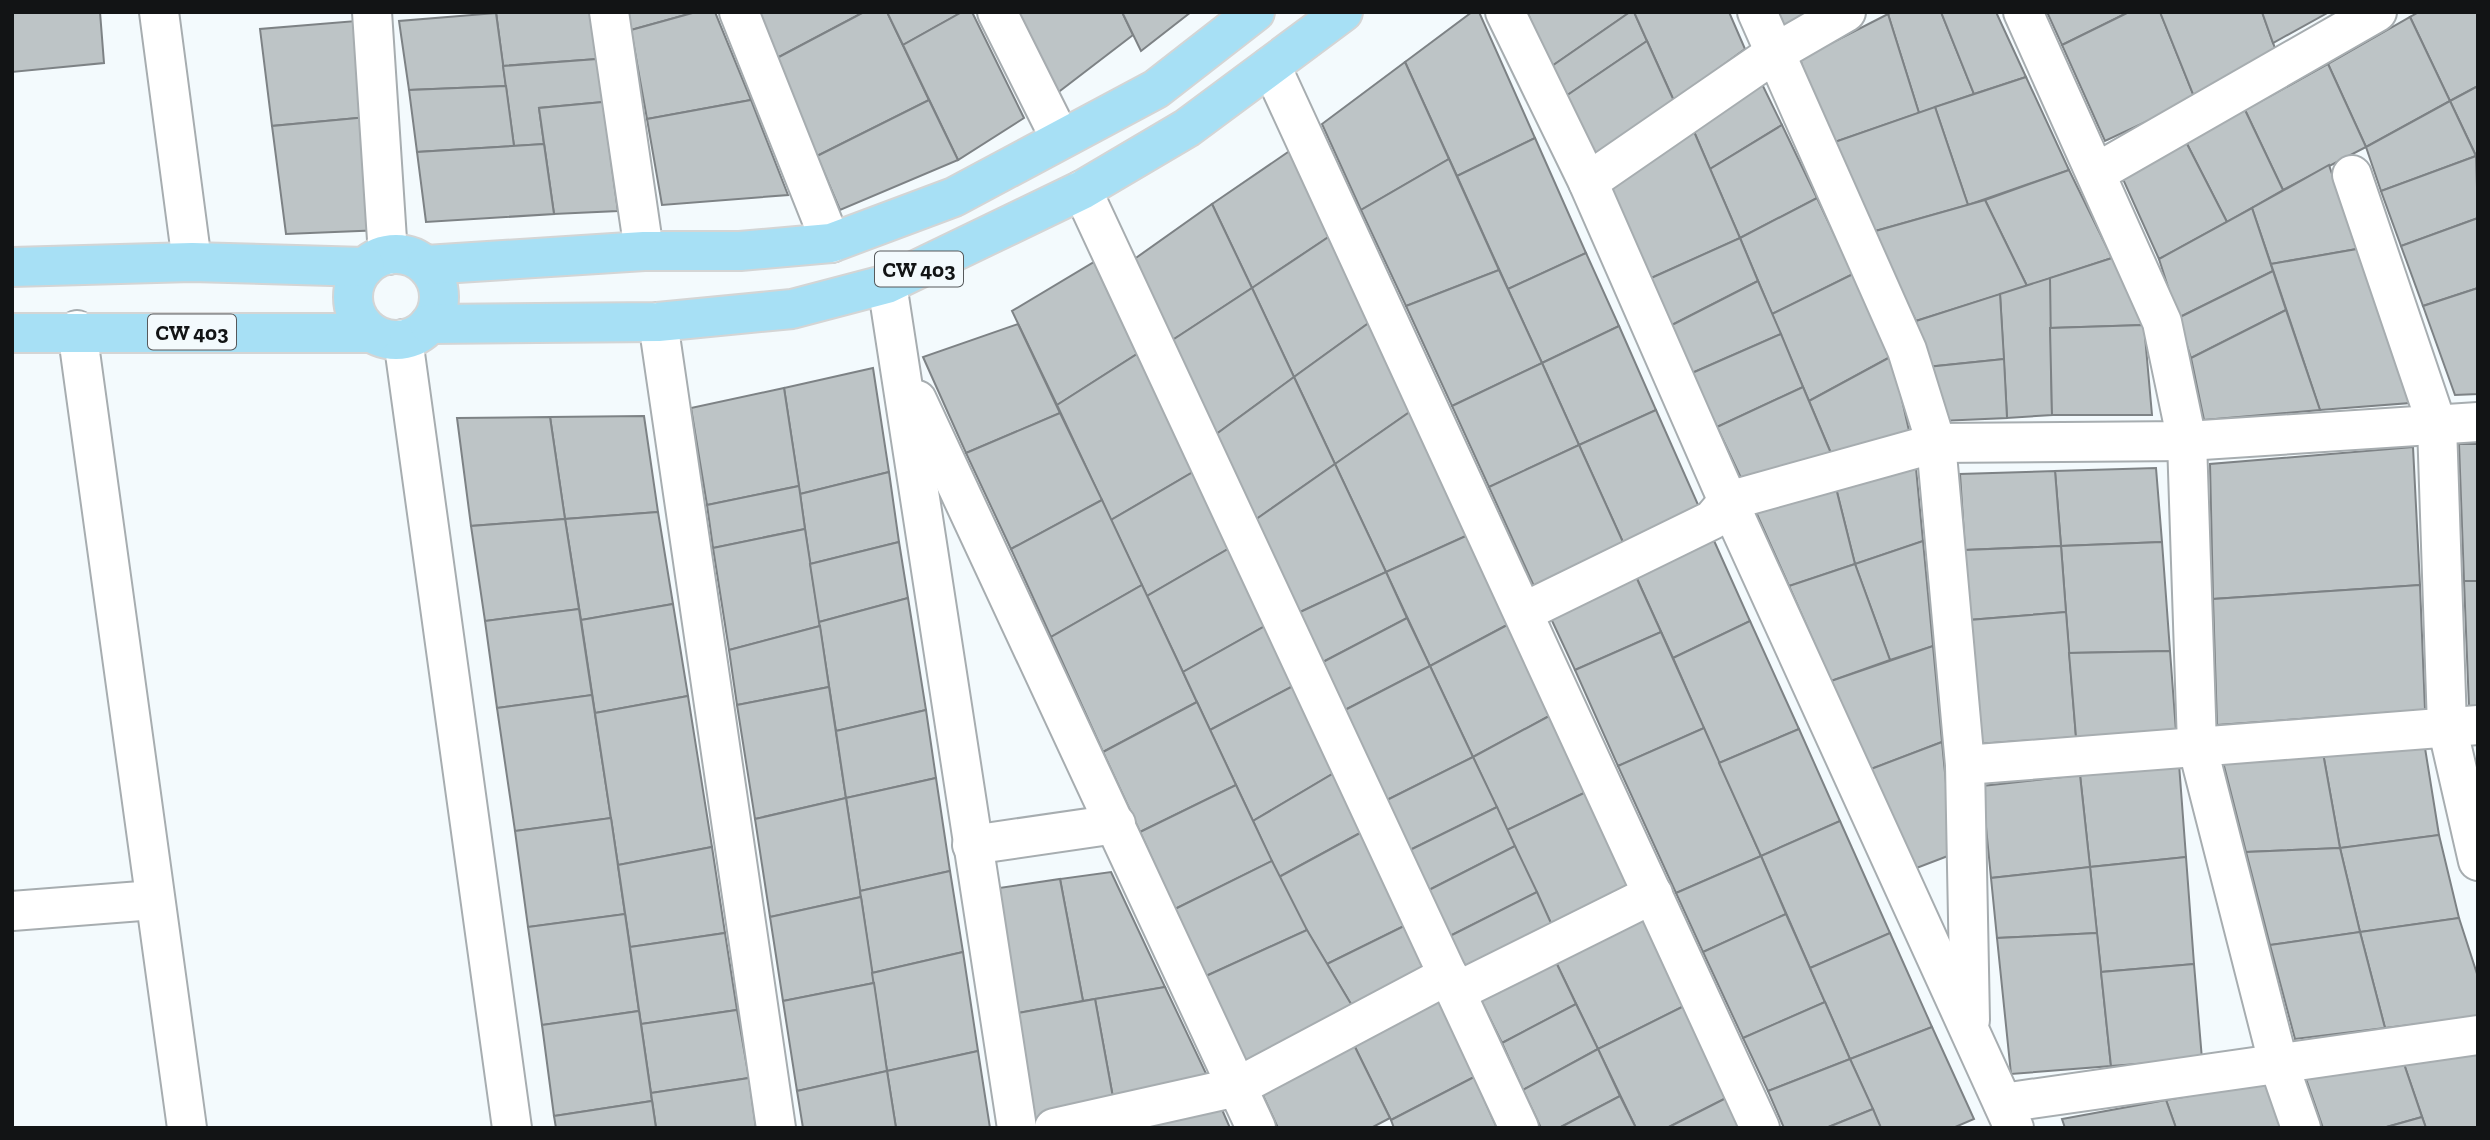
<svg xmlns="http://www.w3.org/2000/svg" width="2490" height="1140" font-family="'Zilla Slab',serif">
	<rect width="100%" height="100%" fill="#f3fafd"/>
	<g fill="#bdc4c6" stroke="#7d8285" stroke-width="2">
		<path d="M12,12H100L104,63L12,72Z"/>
		<path d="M496,12H591L597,59L503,66Z"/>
		<path d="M628,12H696L631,30Z"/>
		<path d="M696,12H715L751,100L647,119L631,30Z"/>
		<path d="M759,12H864L777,58Z"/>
		<path d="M864,12H887L929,100L817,156L777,58Z"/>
		<path d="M887,12H962L903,45Z"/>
		<path d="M962,12H972L1024,118L958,160L903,45Z"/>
		<path d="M1015,12H1122L1133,35L1056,94Z"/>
		<path d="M1122,12H1191L1141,51Z"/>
		<path d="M1472,12H1479L1535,138L1457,176L1405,62Z"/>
		<path d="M1527,12H1630L1552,66Z"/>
		<path d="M1630,12H1634L1647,41L1566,96L1552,66Z"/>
		<path d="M1634,12H1729L1745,49L1674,101Z"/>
		<path d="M1774,12H1807L1781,28Z"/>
		<path d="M1892,12H1941L1974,94L1919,113L1888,14Z"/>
		<path d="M1941,12H1996L2026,77L1974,94Z"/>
		<path d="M2047,12H2129L2062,45Z"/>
		<path d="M2129,12H2160L2195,99L2105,141L2062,45Z"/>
		<path d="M2160,12H2262L2276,51L2195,99Z"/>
		<path d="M2262,12H2329L2273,43Z"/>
		<path d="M2419,12H2478V86L2450,101L2410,17Z"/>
		<path d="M496,13L506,86L409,90L399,21Z"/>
		<path d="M1888,14L1919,113L1829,144L1800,59Z"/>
		<path d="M2410,17L2450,101L2366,147L2328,64Z"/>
		<path d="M356,21L368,117L272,126L260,29Z"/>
		<path d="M1647,41L1674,101L1595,160L1566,96Z"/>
		<path d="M597,59L603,102L539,108L544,144L514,146L503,66Z"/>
		<path d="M1405,62L1449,159L1361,210L1322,124Z"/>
		<path d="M2328,64L2366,147L2283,190L2245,110Z"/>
		<path d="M2026,77L2069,170L1968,205L1935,107Z"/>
		<path d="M1760,80L1782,125L1710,169L1692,127Z"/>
		<path d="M506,86L514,146L417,152L409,90Z"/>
		<path d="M2478,86V160L2450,101Z"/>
		<path d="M751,100L788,195L662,205L647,119Z"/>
		<path d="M929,100L958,160L840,210L817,156Z"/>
		<path d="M2450,101L2476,156L2381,191L2366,147Z"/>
		<path d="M603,102L618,211L554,214L539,108Z"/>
		<path d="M1935,107L1968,205L1872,232L1829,144Z"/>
		<path d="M2245,110L2283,190L2227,222L2186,142Z"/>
		<path d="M368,117L383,230L286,234L272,126Z"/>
		<path d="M1782,125L1817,198L1740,238L1710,169Z"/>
		<path d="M1692,127L1740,238L1649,279L1606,186Z"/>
		<path d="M1535,138L1586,253L1508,289L1457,176Z"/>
		<path d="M2186,142L2227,222L2159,259L2122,177Z"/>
		<path d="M544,144L554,214L426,222L417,152Z"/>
		<path d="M1291,150L1330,236L1252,288L1212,204Z"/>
		<path d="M2476,156L2478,218L2401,246L2381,191Z"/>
		<path d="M1449,159L1499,270L1406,306L1361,210Z"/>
		<path d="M2329,165L2357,249L2271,264L2252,208Z"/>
		<path d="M2069,170L2112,258L2027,286L1985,200Z"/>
		<path d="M1817,198L1853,274L1772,314L1740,238Z"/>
		<path d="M1985,200L2027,286L1916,321L1872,232Z"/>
		<path d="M1212,204L1252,288L1171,341L1133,260Z"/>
		<path d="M2252,208L2273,271L2178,318L2159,259Z"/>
		<path d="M2478,218V288L2423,306L2401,246Z"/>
		<path d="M1330,236L1370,322L1294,377L1252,288Z"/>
		<path d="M1740,238L1758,281L1670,326L1649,279Z"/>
		<path d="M2357,249L2410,403L2320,410L2271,264Z"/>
		<path d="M1586,253L1619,326L1542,363L1508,289Z"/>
		<path d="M2112,258L2144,325L2050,328V278Z"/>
		<path d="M1094,262L1137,354L1057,405L1012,311Z"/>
		<path d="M1499,270L1542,363L1452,406L1406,306Z"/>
		<path d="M2273,271L2286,310L2191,358L2178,318Z"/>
		<path d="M1853,274L1892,356L1809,401L1772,314Z"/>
		<path d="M2050,278L2052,415L2007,418L2000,294Z"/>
		<path d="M1758,281L1781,334L1692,373L1670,326Z"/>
		<path d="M1252,288L1294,377L1215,435L1171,341Z"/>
		<path d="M2478,288V394L2455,395L2423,306Z"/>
		<path d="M2000,294L2004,359L1927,367L1916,321Z"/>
		<path d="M2286,310L2320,410L2204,420L2191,358Z"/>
		<path d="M1370,322L1411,411L1335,464L1294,377Z"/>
		<path d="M1018,324L1060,413L966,453L923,357Z"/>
		<path d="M2144,325L2152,415H2052L2050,328Z"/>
		<path d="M1619,326L1656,410L1579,445L1542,363Z"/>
		<path d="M1781,334L1803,387L1717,427L1692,373Z"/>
		<path d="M1137,354L1193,472L1111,520L1057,405Z"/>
		<path d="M1892,356L1910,435L1833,458L1809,401Z"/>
		<path d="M2004,359L2007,418L1940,421L1927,367Z"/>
		<path d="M1542,363L1579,445L1489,487L1452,406Z"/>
		<path d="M873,368L889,472L800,494L784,388Z"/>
		<path d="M1294,377L1335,464L1255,520L1215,435Z"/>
		<path d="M1803,387L1833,458L1742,480L1717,427Z"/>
		<path d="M784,388L799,486L707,505L691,408Z"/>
		<path d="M1656,410L1703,516L1627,551L1579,445Z"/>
		<path d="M1411,411L1468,535L1386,572L1335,464Z"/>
		<path d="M1060,413L1102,500L1011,549L966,453Z"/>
		<path d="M644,416L658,512L565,519L550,417Z"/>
		<path d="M550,417L565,519L471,526L457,418Z"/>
		<path d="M2459,444H2478V581H2464Z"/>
		<path d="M1579,445L1627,551L1537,593L1489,487Z"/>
		<path d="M2413,447L2420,585L2213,599L2210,464Z"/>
		<path d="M1915,458L1923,541L1855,564L1834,480Z"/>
		<path d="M1335,464L1386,572L1298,613L1255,520Z"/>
		<path d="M2156,468L2162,542L2061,546L2055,471Z"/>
		<path d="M2055,471L2061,546L1965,550L1960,474Z"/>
		<path d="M889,472L899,542L810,564L800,494Z"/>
		<path d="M1193,472L1228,549L1147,596L1111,520Z"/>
		<path d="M1834,480L1855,564L1789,586L1752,503Z"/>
		<path d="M799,486L805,529L713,548L707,505Z"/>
		<path d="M1102,500L1142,585L1051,637L1011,549Z"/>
		<path d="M658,512L673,604L581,620L565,519Z"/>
		<path d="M565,519L579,609L485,621L471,526Z"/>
		<path d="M805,529L820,626L729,650L713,548Z"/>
		<path d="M1711,534L1750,621L1673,658L1633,570Z"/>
		<path d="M1468,535L1509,624L1430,666L1386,572Z"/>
		<path d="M1923,541L1933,646L1890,660L1855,564Z"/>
		<path d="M899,542L908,598L819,622L810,564Z"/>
		<path d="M2162,542L2170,651L2069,653L2061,546Z"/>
		<path d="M2061,546L2066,612L1969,620L1965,550Z"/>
		<path d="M1228,549L1265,626L1183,672L1147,596Z"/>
		<path d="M1855,564L1890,660L1831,681L1789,586Z"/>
		<path d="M1633,570L1661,632L1575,670L1547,610Z"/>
		<path d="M1386,572L1407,618L1321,663L1298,613Z"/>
		<path d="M2464,581H2478V706L2469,707Z"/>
		<path d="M1142,585L1197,702L1103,752L1051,637Z"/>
		<path d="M2420,585L2425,710L2217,725L2213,599Z"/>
		<path d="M908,598L926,710L836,731L819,622Z"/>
		<path d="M673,604L688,696L595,713L581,620Z"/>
		<path d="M579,609L592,695L497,708L485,621Z"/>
		<path d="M2066,612L2076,737L1978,744L1969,620Z"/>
		<path d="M1407,618L1430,666L1343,711L1321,663Z"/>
		<path d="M1750,621L1799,729L1719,763L1673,658Z"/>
		<path d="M1509,624L1551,715L1473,757L1430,666Z"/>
		<path d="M820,626L829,687L737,705L729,650Z"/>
		<path d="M1265,626L1293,686L1210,730L1183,672Z"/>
		<path d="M1661,632L1704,728L1618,766L1575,670Z"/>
		<path d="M1933,646L1942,742L1871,769L1831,681Z"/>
		<path d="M2170,651L2176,731L2076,737L2069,653Z"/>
		<path d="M1430,666L1473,757L1385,801L1343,711Z"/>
		<path d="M1293,686L1334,773L1253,821L1210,730Z"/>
		<path d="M829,687L846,798L755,819L737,705Z"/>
		<path d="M592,695L611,818L515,831L497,708Z"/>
		<path d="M688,696L712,847L618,865L595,713Z"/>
		<path d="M1197,702L1236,785L1140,832L1103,752Z"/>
		<path d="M926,710L936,778L846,798L836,731Z"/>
		<path d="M1551,715L1586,792L1507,830L1473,757Z"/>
		<path d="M1704,728L1761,856L1676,893L1618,766Z"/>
		<path d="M1799,729L1840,821L1761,856L1719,763Z"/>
		<path d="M1942,742L1953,854L1914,869L1871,769Z"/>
		<path d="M2425,748L2439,835L2340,848L2323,753Z"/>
		<path d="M2323,753L2340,848L2246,852L2222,758Z"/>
		<path d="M1473,757L1497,807L1408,851L1385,801Z"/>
		<path d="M2179,764L2186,857L2090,867L2080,775Z"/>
		<path d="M1334,773L1362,832L1279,877L1253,821Z"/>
		<path d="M2080,775L2090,867L1991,878L1982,786Z"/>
		<path d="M936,778L950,871L860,891L846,798Z"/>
		<path d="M1236,785L1272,861L1175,909L1140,832Z"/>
		<path d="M1586,792L1634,895L1555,932L1507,830Z"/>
		<path d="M846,798L861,897L770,917L755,819Z"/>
		<path d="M1497,807L1515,846L1427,891L1408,851Z"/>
		<path d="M611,818L625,914L528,927L515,831Z"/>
		<path d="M1840,821L1890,933L1810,968L1761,856Z"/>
		<path d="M1362,832L1406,925L1327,964L1300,919L1279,877Z"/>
		<path d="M2439,835L2459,918L2360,932L2340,848Z"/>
		<path d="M1515,846L1537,892L1448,937L1427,891Z"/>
		<path d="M712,847L725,933L630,947L618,865Z"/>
		<path d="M2340,848L2360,932L2270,945L2246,852Z"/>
		<path d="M1761,856L1786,914L1703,952L1676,893Z"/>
		<path d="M2186,857L2194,964L2101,972L2090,867Z"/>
		<path d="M1272,861L1307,930L1206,976L1175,909Z"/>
		<path d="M2090,867L2097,933L1997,938L1991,878Z"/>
		<path d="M950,871L963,952L872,973L860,891Z"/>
		<path d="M1111,872L1165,987L1083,1001L1060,879Z"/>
		<path d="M1060,879L1083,1001L1018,1013L999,888Z"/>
		<path d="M1537,892L1555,932L1465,973L1448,937Z"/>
		<path d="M861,897L874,983L783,1001L770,917Z"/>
		<path d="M1645,909L1688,1004L1598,1049L1553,956Z"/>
		<path d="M625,914L639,1011L542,1025L528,927Z"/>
		<path d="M1786,914L1825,1002L1743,1038L1703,952Z"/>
		<path d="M2459,918L2478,977V1017L2385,1028L2360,932Z"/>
		<path d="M1406,925L1427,970L1354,1009L1327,964Z"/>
		<path d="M1307,930L1354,1009L1247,1065L1206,976Z"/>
		<path d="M2360,932L2385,1028L2295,1039L2270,945Z"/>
		<path d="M725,933L737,1010L641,1024L630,947Z"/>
		<path d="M1890,933L1932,1027L1850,1059L1810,968Z"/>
		<path d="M2097,933L2111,1066L2011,1074L1997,938Z"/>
		<path d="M963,952L978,1051L887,1071L872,973Z"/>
		<path d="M1553,956L1576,1004L1502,1043L1478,994Z"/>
		<path d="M2194,964L2202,1059L2111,1066L2101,972Z"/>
		<path d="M874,983L887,1071L797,1091L783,1001Z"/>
		<path d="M1165,987L1210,1082L1114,1103L1095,999Z"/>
		<path d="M1437,997L1474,1077L1391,1120L1352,1041Z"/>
		<path d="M1095,999L1114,1103L1034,1119L1018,1013Z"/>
		<path d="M1825,1002L1850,1059L1768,1091L1743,1038Z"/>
		<path d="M1576,1004L1598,1049L1523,1090L1502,1043Z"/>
		<path d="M1688,1004L1730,1096L1667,1128H1636L1598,1049Z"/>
		<path d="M737,1010L749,1078L651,1093L641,1024Z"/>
		<path d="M639,1011L652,1101L554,1116L542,1025Z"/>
		<path d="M1932,1027L1974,1119L1953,1128H1881L1850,1059Z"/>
		<path d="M1352,1041L1390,1118L1371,1128H1278L1260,1089Z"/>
		<path d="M1598,1049L1620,1096L1559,1128H1541L1523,1090Z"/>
		<path d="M2478,1050V1128H2426L2403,1061Z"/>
		<path d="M978,1051L990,1128H896L887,1071Z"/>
		<path d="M1850,1059L1873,1109L1826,1128H1784L1768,1091Z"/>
		<path d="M2403,1061L2422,1117L2383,1128H2323L2305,1076Z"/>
		<path d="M887,1071L896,1128H803L797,1091Z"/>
		<path d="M1474,1077L1497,1128H1394L1391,1120Z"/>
		<path d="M749,1078L756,1128H656L651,1093Z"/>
		<path d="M2269,1082L2284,1128H2176L2166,1100Z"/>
		<path d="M1620,1096L1636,1128H1559Z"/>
		<path d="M1730,1096L1744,1128H1667Z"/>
		<path d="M2166,1100L2176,1128H2065L2062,1119Z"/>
		<path d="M652,1101L656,1128H556L554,1116Z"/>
		<path d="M1220,1105L1230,1128H1129Z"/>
		<path d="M1873,1109L1881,1128H1826Z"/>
		<path d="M2422,1117L2426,1128H2383Z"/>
	</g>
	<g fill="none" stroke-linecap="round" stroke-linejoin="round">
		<defs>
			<g id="minor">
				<path d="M159,12L192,262"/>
				<path d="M372,12L388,255"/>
				<path d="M609,12L644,251"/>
				<path d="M739,12L831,243"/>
				<path d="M997,12L1060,138"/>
				<path d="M1505,12L1588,182L1728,501L2014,1128"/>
				<path d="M1757,12L1907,350L1936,443L1965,765L1970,1020"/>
				<path d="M2023,12L2162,322L2187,441L2197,745L2278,1062L2301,1128"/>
				<path d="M1271,66L1760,1128"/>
				<path d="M2096,173L2377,12"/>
				<path d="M2352,175L2437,425L2447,726L2478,861"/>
				<path d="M1588,182L1775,53L1846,12"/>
				<path d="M1082,190L1519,1128"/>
				<path d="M887,284L1017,1128"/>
				<path d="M658,322L776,1128"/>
				<path d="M77,330L187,1128"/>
				<path d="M403,339L512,1128"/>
				<path d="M917,400L1256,1128"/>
				<path d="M1524,612L1712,520L1728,501L1936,443L2187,441L2478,422"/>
				<path d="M1965,765L2478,725"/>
				<path d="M972,845L1116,824"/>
				<path d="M12,911L154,900"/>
				<path d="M1456,992L1653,894"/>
				<path d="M2003,1103L2478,1035"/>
				<path d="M1054,1128L1237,1087L1448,975"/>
			</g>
			<g id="major">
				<circle cx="396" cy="297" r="43"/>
				<path d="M426,265L644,251H740L831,243L954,197L1156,89L1255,12"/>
				<path d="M12,267L192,262L365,267"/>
				<path d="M429,324L658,322L792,309L887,284L1082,190L1187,128L1343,12"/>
				<path d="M12,333H372"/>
			</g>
		</defs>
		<use href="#minor" stroke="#a7adb0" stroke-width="42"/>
		<use href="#major" stroke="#d4d5d5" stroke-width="42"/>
		<use href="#minor" stroke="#fff" stroke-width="38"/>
		<use href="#major" stroke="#a7e0f5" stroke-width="38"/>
	</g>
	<g text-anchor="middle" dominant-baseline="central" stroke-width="5" stroke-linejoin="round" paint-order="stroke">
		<g fill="#f3fafd" stroke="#56595b" stroke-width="2">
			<rect x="875" y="251.5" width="88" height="35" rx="5"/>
			<rect x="148" y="314.5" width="88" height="35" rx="5"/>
		</g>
		<g font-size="21" font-weight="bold" fill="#121415">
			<text x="919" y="269">CW 403</text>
			<text x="192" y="332">CW 403</text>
		</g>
	</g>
	<rect width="2490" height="1140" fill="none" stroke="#121415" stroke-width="28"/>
</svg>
